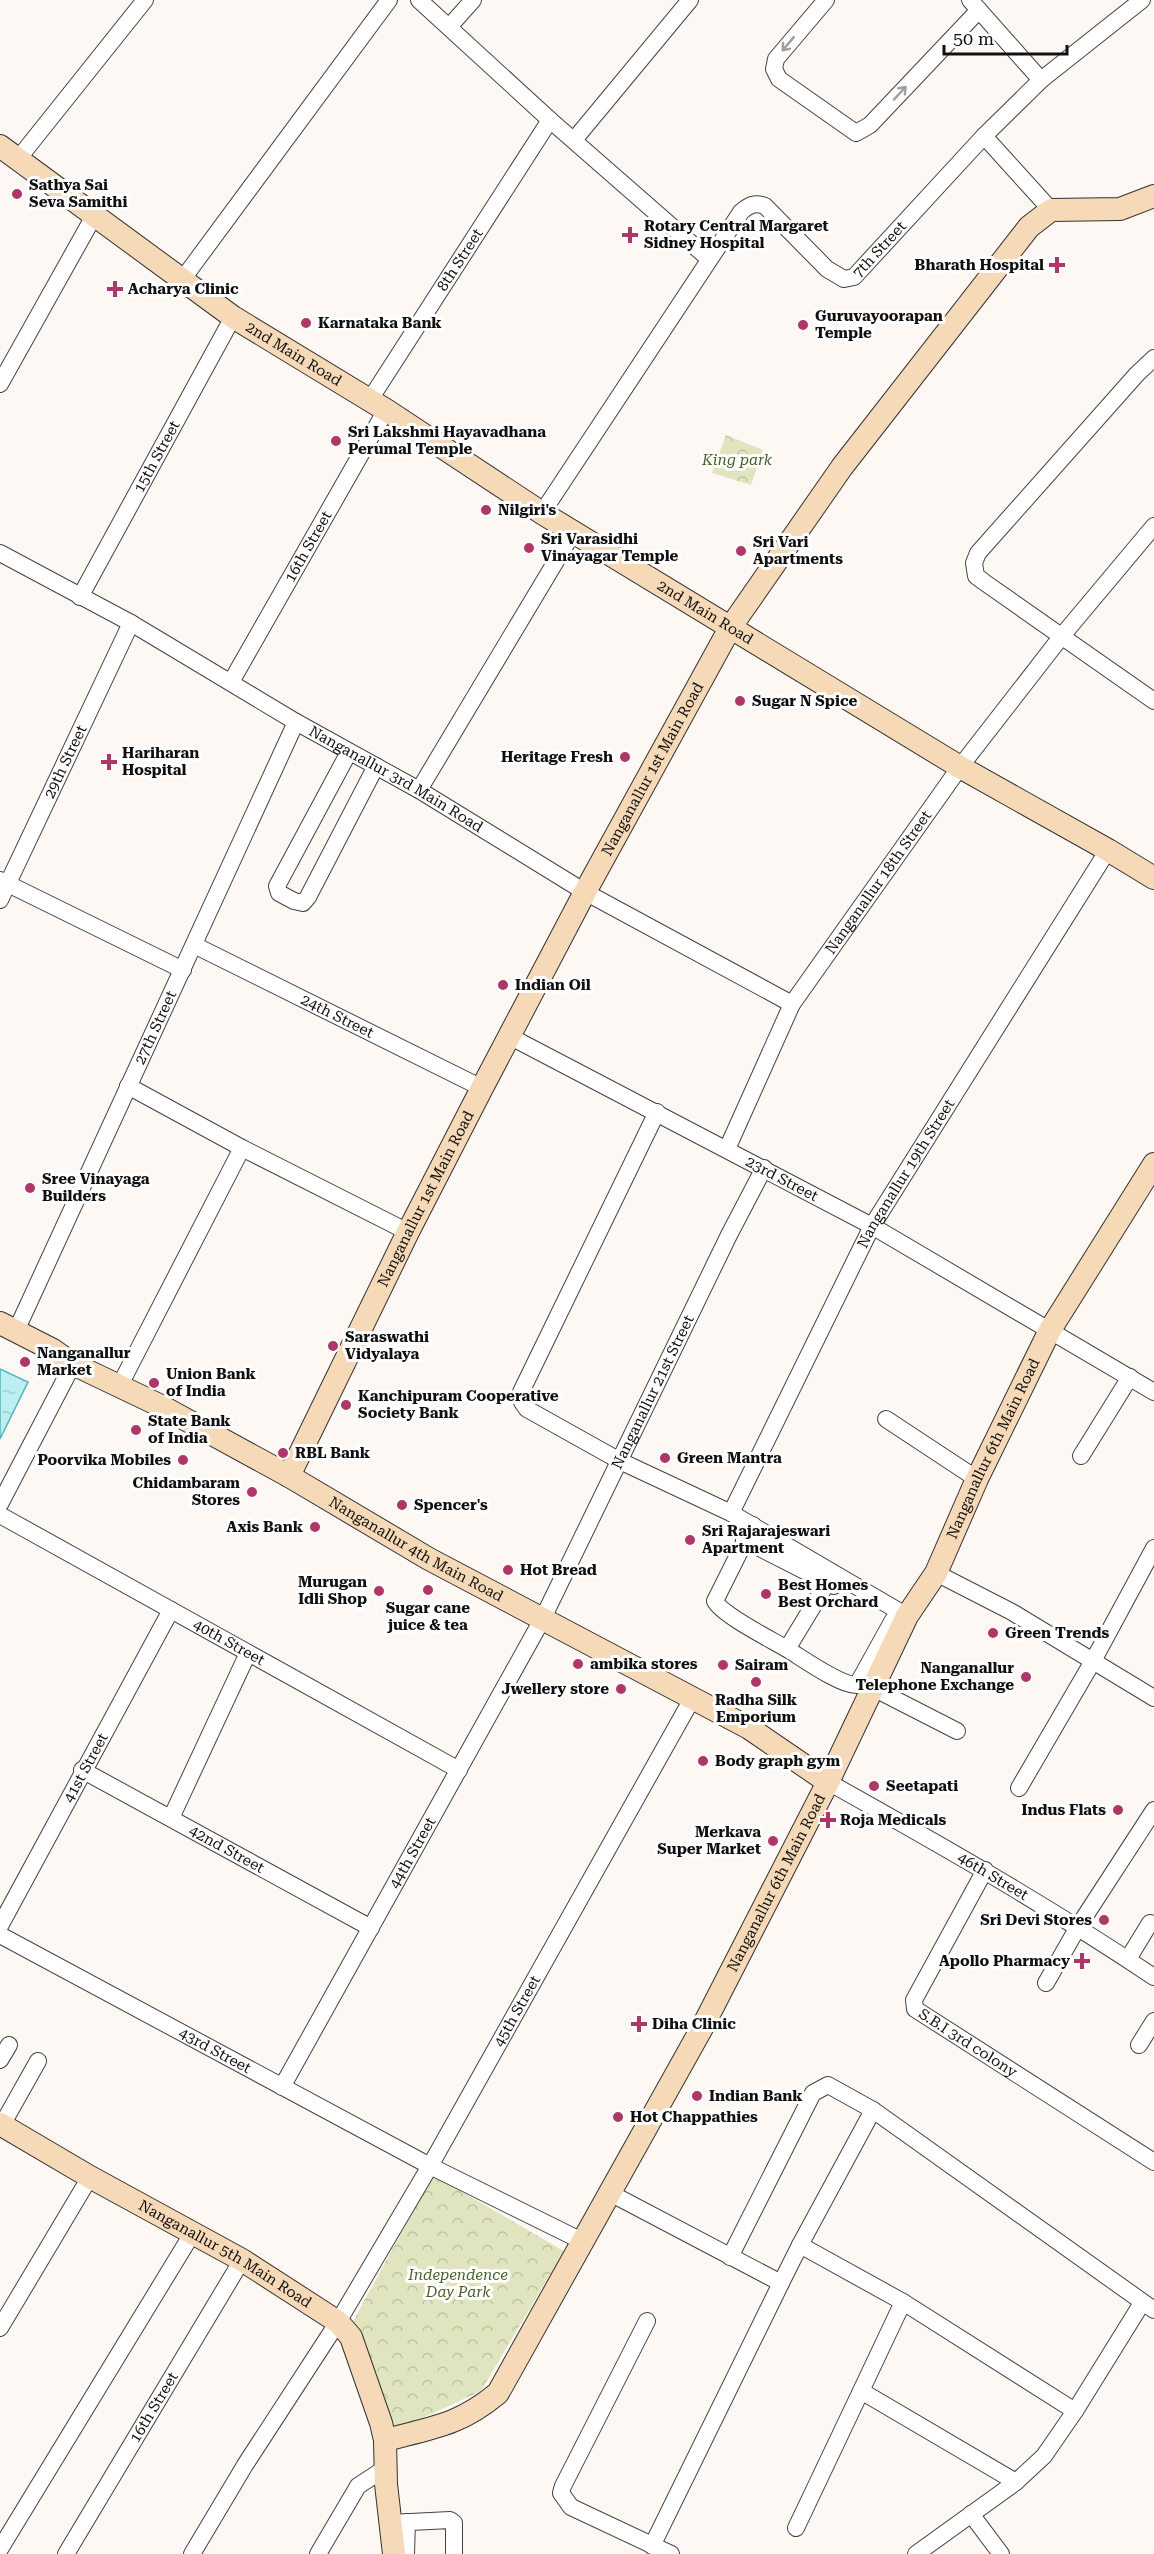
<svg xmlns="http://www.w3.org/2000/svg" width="1154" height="2554" font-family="'Roboto Serif',serif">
	<defs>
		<pattern id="park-crowns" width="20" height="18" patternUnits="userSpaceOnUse" patternTransform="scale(1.5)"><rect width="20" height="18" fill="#e0e5c0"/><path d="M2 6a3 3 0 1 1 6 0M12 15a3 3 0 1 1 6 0" fill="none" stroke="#bfc3a4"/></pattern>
		<pattern id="water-ripples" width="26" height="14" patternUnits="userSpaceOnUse" patternTransform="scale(1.5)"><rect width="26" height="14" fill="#bdeff0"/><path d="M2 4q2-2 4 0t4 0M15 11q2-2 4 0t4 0" fill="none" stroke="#a1cccd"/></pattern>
	</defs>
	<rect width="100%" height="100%" fill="#fef8f4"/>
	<g fill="url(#park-crowns)">
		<path d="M726,435L763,450L751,485L712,473Z"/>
		<path d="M433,2175L564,2251L481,2391L386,2435L351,2325Z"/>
	</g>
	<path fill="url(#water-ripples)" stroke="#4cb9bf" stroke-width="1.5" d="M0,1369L28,1382L0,1439Z"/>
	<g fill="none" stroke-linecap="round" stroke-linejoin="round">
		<defs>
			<g id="street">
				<path d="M419,0L550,120L709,259"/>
				<path d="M826,0L776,59L774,69L779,79L856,133L870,125L979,10"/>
				<path d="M970,0L1041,80"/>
				<path d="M449,27L473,0"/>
				<path d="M984,136L1051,210"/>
				<path d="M574,140L690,0"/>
				<path d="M18,159L145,0"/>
				<path d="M182,280L389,0"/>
				<path d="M1154,358L1137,374L978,553L974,563L976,576L984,582L1154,701"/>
				<path d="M0,384L94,216"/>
				<path id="s1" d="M369,401L550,120"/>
				<path id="s2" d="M542,513L741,212C749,205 755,202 765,206L827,269L844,279L854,277L984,136L1041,80L1142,0"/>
				<path id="s3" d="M0,553L131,623L296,722L419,790L585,892L792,1004"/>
				<path id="s4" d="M80,597L233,317"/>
				<path id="s5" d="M231,682L386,410"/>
				<path d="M349,752L277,886L279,893L294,901L303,903L308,897L376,766"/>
				<path d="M419,790L574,531"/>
				<path d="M0,880L183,970"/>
				<path id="s6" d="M0,900L131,623"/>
				<path id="s7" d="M194,945L482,1088"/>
				<path id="s8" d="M509,1036L872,1226L1154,1392"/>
				<path d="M128,1086L242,1148L408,1232"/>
				<path d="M657,1112L521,1392L522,1402L527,1409L620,1461L731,1513L907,1616"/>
				<path id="s9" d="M727,1149L792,1004L960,767L1061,637L1154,526"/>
				<path id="s10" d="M16,1331L296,722"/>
				<path d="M120,1385L242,1148"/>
				<path d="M886,1419L977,1479"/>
				<path d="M1081,1456L1130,1377"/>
				<path d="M0,1504L73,1364"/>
				<path id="s11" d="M731,1513L872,1226L1108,850"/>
				<path id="s12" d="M0,1515L459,1770"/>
				<path d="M753,1525L715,1601C722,1615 772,1640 787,1649L833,1573"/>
				<path d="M744,1540L834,1586"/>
				<path d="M936,1573L1012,1612L1154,1698"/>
				<path d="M787,1649C802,1658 841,1686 857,1685L893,1620"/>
				<path d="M873,1688L957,1731"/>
				<path id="s13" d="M82,1770L371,1928"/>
				<path id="s14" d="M828,1782C939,1844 1048,1906 1154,1977"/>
				<path d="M1019,1788L1093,1661L1154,1548"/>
				<path d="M171,1818L248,1653"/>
				<path id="s15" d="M985,1870L914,2000L915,2009L1154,2162"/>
				<path id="s16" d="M0,1926L171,1610"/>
				<path id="s17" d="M0,1935L430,2166L582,2241"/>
				<path d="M1128,1959L1150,1923"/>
				<path d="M1046,1983L1078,1927L1154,1810"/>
				<path d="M1139,2045L1154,2021"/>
				<path d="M0,2060L9,2045"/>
				<path id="s18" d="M282,2087L543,1618L729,1235L764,1168"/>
				<path d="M2,2125L38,2061"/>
				<path d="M608,2192L781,2283L652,2546"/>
				<path d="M800,2245L873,2110"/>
				<path d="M730,2257L813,2093L828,2085L873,2110L1154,2310"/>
				<path d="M781,2283L800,2245L903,2302L1075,2411"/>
				<path d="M647,2321L563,2486L561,2493L571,2507L671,2554"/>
				<path d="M0,2328L90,2177"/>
				<path d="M861,2391L903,2302"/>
				<path d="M971,2514L1001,2554"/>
				<path d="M391,2523L450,2520L454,2523V2554"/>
				<path d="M796,2528L861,2391L1016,2482"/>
				<path d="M0,2549L192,2234"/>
				<path id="s19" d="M66,2554L242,2260"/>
				<path id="s20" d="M192,2554L245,2465L338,2322L430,2166L692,1699"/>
				<path d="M318,2554L358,2486L387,2467"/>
				<path d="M406,2554L407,2522"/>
				<path d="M916,2554L1016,2482L1044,2456L1075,2411L1142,2303"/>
			</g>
			<g id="secondary">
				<path id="s21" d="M0,146L233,317L386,410L542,513L960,767L1108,850L1154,878"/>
				<path id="s22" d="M0,1323L53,1350L73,1364L161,1406L289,1476L429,1559L749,1728L828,1782"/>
				<path id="s23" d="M289,1476L408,1232L482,1088L585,892L730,628L842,467L1029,227L1051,210L1120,209L1154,196"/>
				<path id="s24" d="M0,2124L90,2177L242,2260L338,2322L351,2337L381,2423L385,2440L386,2484L394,2554"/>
				<path id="s25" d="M385,2440C432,2428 460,2425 498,2393L703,2026L828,1782L907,1616L936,1573L977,1479L1050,1330L1154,1164"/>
			</g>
		</defs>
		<use href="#street" stroke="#434343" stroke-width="18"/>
		<use href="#secondary" stroke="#323232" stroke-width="24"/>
		<use href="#street" stroke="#fff" stroke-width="16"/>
		<use href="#secondary" stroke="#f6d9b6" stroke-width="22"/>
	</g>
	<defs><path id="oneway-shaft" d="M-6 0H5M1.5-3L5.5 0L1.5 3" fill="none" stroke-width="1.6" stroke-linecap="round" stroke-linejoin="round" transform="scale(1.5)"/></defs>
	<g stroke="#9f9f9f">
		<use href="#oneway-shaft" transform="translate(788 44) rotate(130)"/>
		<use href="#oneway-shaft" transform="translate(900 93) rotate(-47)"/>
	</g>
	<g fill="#b13667" stroke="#fff" stroke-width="2">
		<circle cx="17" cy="194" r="6"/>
		<path d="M627 226h6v6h6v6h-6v6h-6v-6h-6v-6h6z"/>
		<path d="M1054 256h6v6h6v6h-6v6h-6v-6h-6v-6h6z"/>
		<path d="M112 280h6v6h6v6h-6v6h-6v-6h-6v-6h6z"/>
		<circle cx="306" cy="323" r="6"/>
		<circle cx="803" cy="325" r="6"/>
		<circle cx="336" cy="441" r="6"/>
		<circle cx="486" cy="510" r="6"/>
		<circle cx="529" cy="548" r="6"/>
		<circle cx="741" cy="551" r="6"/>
		<circle cx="740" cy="701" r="6"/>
		<circle cx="625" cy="757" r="6"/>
		<path d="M106 753h6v6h6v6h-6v6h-6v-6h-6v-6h6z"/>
		<circle cx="503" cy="985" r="6"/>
		<circle cx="30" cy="1188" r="6"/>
		<circle cx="333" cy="1346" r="6"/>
		<circle cx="25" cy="1362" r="6"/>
		<circle cx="154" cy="1383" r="6"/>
		<circle cx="346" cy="1405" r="6"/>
		<circle cx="136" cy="1430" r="6"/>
		<circle cx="283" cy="1453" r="6"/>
		<circle cx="665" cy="1458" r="6"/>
		<circle cx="183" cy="1460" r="6"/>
		<circle cx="252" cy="1492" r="6"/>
		<circle cx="402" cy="1505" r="6"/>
		<circle cx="315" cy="1527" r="6"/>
		<circle cx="690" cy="1540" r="6"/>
		<circle cx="508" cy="1570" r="6"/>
		<circle cx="428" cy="1590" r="6"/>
		<circle cx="379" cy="1591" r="6"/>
		<circle cx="766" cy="1594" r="6"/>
		<circle cx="993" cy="1633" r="6"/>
		<circle cx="578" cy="1664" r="6"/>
		<circle cx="723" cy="1665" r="6"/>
		<circle cx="1026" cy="1677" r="6"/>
		<circle cx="756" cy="1682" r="6"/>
		<circle cx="621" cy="1689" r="6"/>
		<circle cx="703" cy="1761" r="6"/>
		<circle cx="874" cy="1786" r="6"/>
		<circle cx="1118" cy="1810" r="6"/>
		<path d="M825 1811h6v6h6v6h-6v6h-6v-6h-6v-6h6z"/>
		<circle cx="773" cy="1841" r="6"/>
		<circle cx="1104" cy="1920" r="6"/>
		<path d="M1079 1952h6v6h6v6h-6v6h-6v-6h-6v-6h6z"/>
		<path d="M636 2015h6v6h6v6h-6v6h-6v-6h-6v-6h6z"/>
		<circle cx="697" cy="2096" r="6"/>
		<circle cx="618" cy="2117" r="6"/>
	</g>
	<g text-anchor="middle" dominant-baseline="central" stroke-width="6" stroke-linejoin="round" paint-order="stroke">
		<g font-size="15" font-weight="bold" fill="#101010" stroke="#fff" text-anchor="start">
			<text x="29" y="185">Sathya Sai<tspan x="29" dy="17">Seva Samithi</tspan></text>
			<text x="644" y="226">Rotary Central Margaret<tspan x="644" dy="17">Sidney Hospital</tspan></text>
			<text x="1044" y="265" text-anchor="end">Bharath Hospital</text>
			<text x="128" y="289">Acharya Clinic</text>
			<text x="815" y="316">Guruvayoorapan<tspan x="815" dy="17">Temple</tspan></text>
			<text x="318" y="323">Karnataka Bank</text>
			<text x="348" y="432">Sri Lakshmi Hayavadhana<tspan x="348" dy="17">Perumal Temple</tspan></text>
			<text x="498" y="510">Nilgiri's</text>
			<text x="541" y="539">Sri Varasidhi<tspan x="541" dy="17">Vinayagar Temple</tspan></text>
			<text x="753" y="542">Sri Vari<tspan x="753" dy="17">Apartments</tspan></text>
			<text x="752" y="701">Sugar N Spice</text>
			<text x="122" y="753">Hariharan<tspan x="122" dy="17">Hospital</tspan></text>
			<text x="613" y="757" text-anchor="end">Heritage Fresh</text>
			<text x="515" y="985">Indian Oil</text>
			<text x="42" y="1179">Sree Vinayaga<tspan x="42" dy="17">Builders</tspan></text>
			<text x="345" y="1337">Saraswathi<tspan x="345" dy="17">Vidyalaya</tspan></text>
			<text x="37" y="1353">Nanganallur<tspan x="37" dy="17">Market</tspan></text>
			<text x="166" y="1374">Union Bank<tspan x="166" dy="17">of India</tspan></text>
			<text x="358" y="1396">Kanchipuram Cooperative<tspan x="358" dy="17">Society Bank</tspan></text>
			<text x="148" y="1421">State Bank<tspan x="148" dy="17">of India</tspan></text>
			<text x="295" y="1453">RBL Bank</text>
			<text x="677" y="1458">Green Mantra</text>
			<text x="171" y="1460" text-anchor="end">Poorvika Mobiles</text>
			<text x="240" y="1483" text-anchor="end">Chidambaram<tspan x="240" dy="17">Stores</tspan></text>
			<text x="414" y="1505">Spencer's</text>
			<text x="303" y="1527" text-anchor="end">Axis Bank</text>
			<text x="702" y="1531">Sri Rajarajeswari<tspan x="702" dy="17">Apartment</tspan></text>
			<text x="520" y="1570">Hot Bread</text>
			<text x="367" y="1582" text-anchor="end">Murugan<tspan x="367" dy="17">Idli Shop</tspan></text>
			<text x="778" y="1585">Best Homes<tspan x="778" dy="17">Best Orchard</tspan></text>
			<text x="428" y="1608" text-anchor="middle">Sugar cane<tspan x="428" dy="17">juice &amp; tea</tspan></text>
			<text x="1005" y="1633">Green Trends</text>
			<text x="590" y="1664">ambika stores</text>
			<text x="735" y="1665">Sairam</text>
			<text x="1014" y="1668" text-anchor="end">Nanganallur<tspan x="1014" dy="17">Telephone Exchange</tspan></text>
			<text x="609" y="1689" text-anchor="end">Jwellery store</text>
			<text x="756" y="1700" text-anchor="middle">Radha Silk<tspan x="756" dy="17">Emporium</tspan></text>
			<text x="715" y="1761">Body graph gym</text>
			<text x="886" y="1786">Seetapati</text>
			<text x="1106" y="1810" text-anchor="end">Indus Flats</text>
			<text x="840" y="1820">Roja Medicals</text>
			<text x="761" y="1832" text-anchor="end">Merkava<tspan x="761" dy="17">Super Market</tspan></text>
			<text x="1092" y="1920" text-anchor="end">Sri Devi Stores</text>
			<text x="1070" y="1961" text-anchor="end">Apollo Pharmacy</text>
			<text x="652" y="2024">Diha Clinic</text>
			<text x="709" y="2096">Indian Bank</text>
			<text x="630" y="2117">Hot Chappathies</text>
		</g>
		<g font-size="15" fill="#101010" stroke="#fff">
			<text stroke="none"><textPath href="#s2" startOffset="543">7th Street</textPath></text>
			<text stroke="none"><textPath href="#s1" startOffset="168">8th Street</textPath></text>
			<text stroke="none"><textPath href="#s21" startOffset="360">2nd Main Road</textPath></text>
			<text stroke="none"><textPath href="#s4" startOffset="160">15th Street</textPath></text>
			<text stroke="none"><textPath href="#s5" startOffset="156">16th Street</textPath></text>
			<text stroke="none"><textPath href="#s21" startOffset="846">2nd Main Road</textPath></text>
			<text stroke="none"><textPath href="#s6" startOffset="153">29th Street</textPath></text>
			<text stroke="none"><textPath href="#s23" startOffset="795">Nanganallur 1st Main Road</textPath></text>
			<text stroke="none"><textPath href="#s3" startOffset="456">Nanganallur 3rd Main Road</textPath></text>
			<text stroke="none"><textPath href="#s9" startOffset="308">Nanganallur 18th Street</textPath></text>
			<text stroke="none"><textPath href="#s7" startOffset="160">24th Street</textPath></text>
			<text stroke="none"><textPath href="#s10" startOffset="334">27th Street</textPath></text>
			<text stroke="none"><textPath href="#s11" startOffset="382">Nanganallur 19th Street</textPath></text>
			<text stroke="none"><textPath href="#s8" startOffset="308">23rd Street</textPath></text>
			<text stroke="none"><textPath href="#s23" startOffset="309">Nanganallur 1st Main Road</textPath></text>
			<text stroke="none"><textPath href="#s18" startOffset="788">Nanganallur 21st Street</textPath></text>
			<text stroke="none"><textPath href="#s25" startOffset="1191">Nanganallur 6th Main Road</textPath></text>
			<text stroke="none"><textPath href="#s22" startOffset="474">Nanganallur 4th Main Road</textPath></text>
			<text stroke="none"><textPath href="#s12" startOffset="262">40th Street</textPath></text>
			<text stroke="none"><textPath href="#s16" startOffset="180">41st Street</textPath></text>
			<text stroke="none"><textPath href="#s13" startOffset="165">42nd Street</textPath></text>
			<text stroke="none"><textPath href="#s18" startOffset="268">44th Street</textPath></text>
			<text stroke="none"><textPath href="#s14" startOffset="190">46th Street</textPath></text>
			<text stroke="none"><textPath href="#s25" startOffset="705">Nanganallur 6th Main Road</textPath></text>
			<text stroke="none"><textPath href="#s20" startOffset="633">45th Street</textPath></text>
			<text stroke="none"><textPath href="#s15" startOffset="220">S.B.I 3rd colony</textPath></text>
			<text stroke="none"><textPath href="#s17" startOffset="244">43rd Street</textPath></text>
			<text stroke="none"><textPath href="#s24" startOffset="260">Nanganallur 5th Main Road</textPath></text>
			<text stroke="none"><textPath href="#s19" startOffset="171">16th Street</textPath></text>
		</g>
		<g font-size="15" font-style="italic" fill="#476126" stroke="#fff">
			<text x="737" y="460">King park</text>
			<text x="458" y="2275">Independence<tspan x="458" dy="17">Day Park</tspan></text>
		</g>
	</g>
	<path d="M944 45v9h123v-9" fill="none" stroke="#101010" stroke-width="3"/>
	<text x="953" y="45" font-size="18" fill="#101010" stroke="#ffffff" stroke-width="4.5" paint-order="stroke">50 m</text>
</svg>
